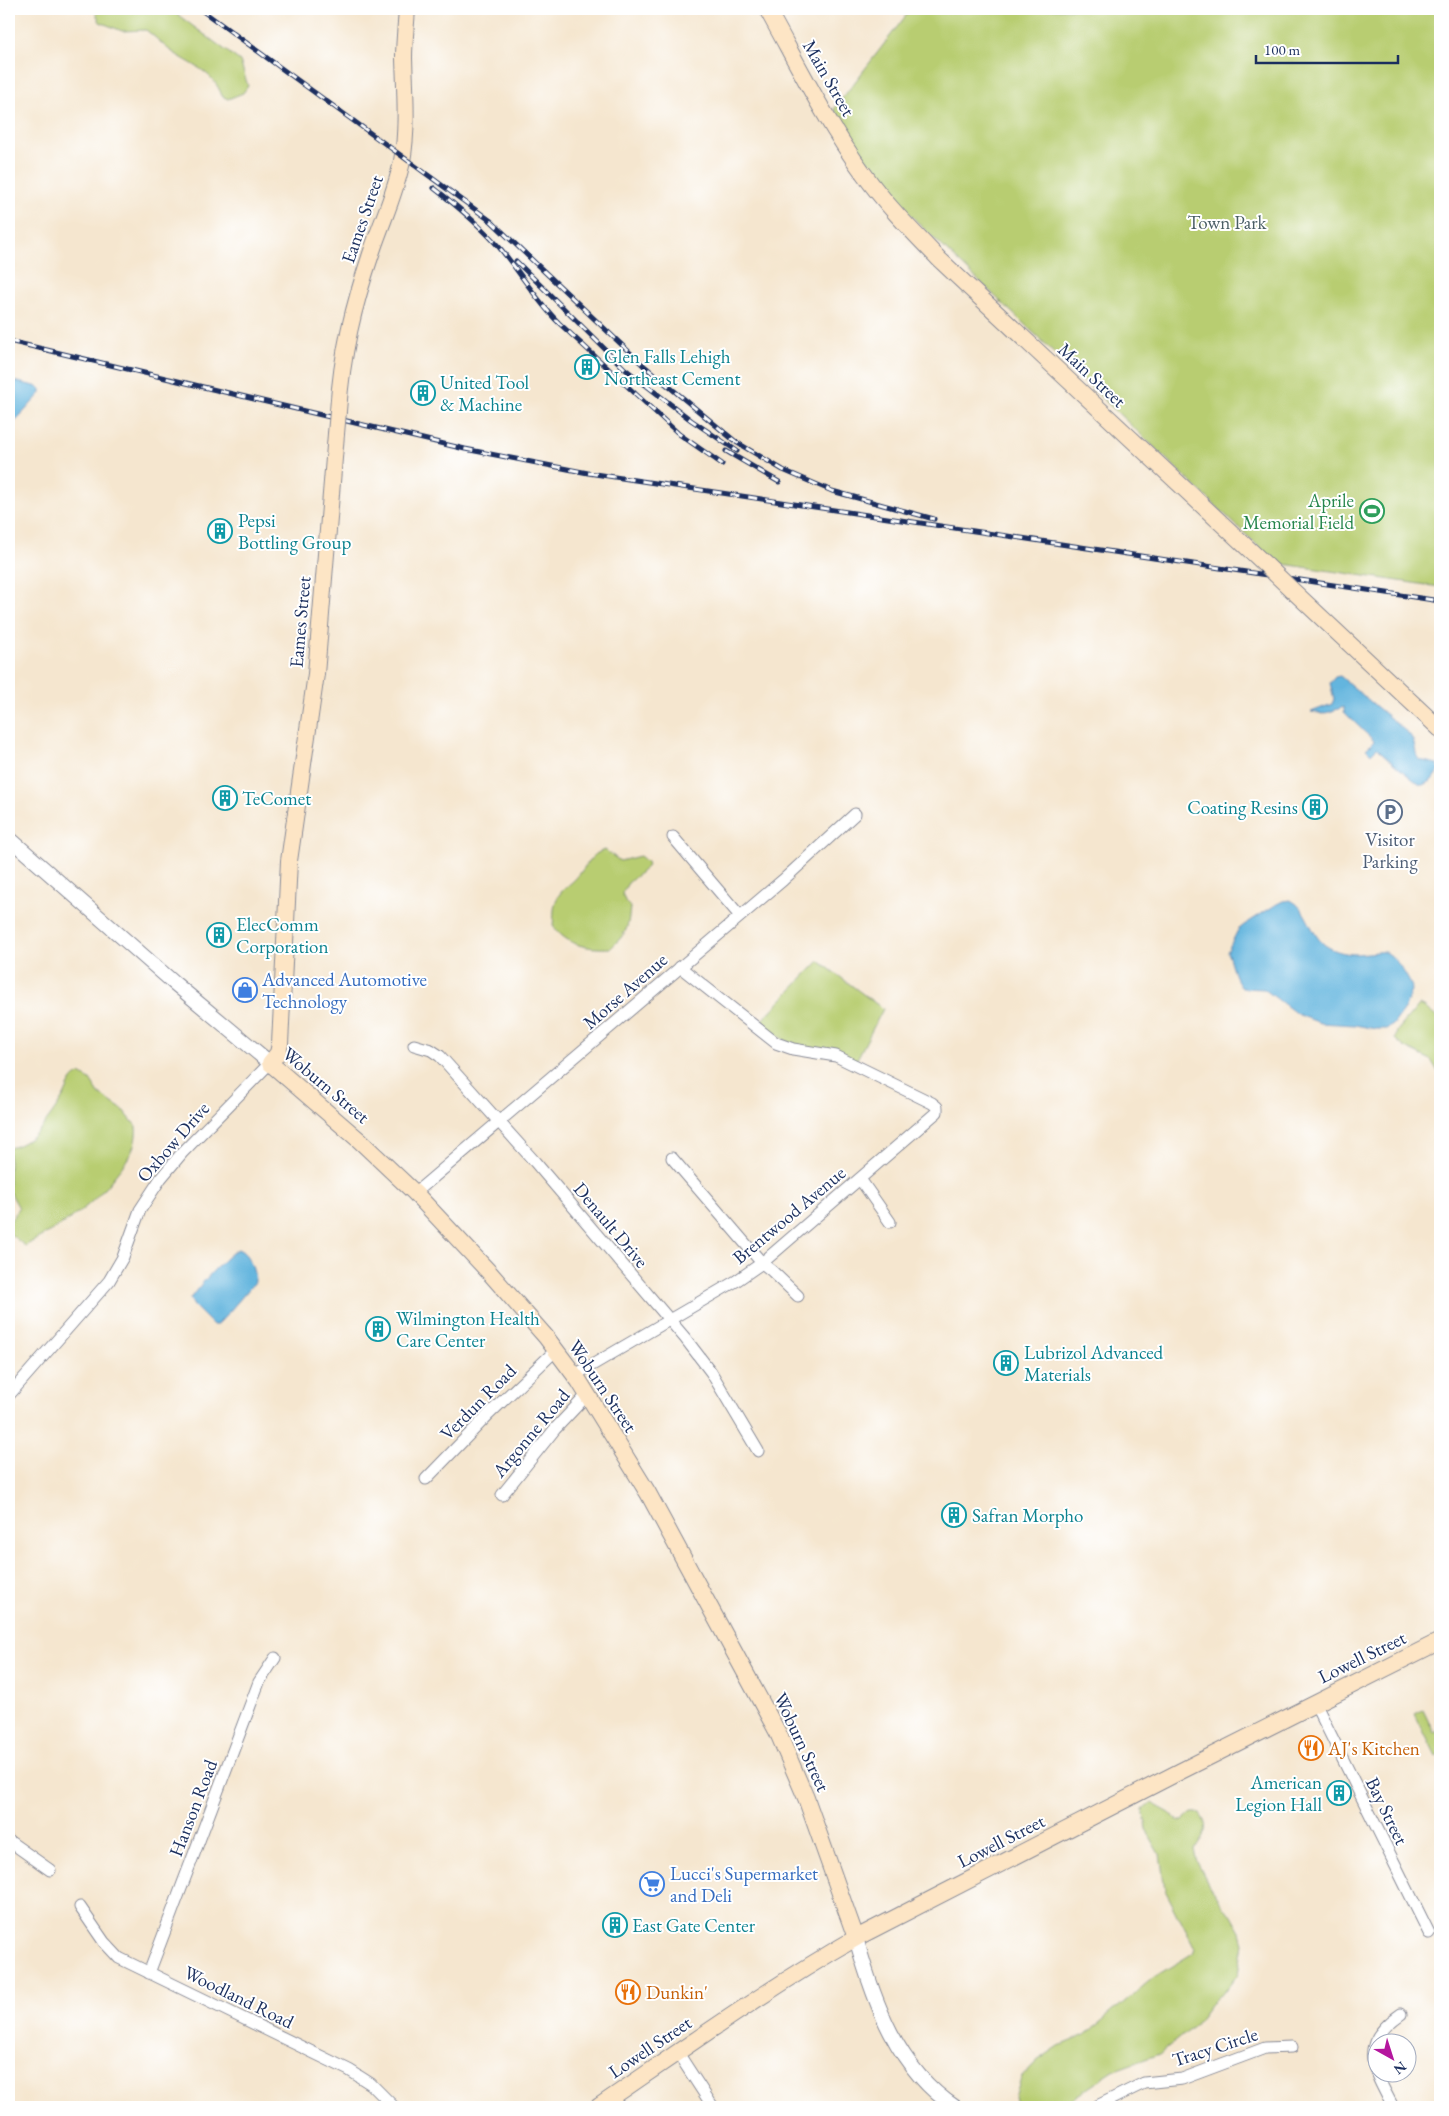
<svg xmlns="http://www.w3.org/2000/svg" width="1449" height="2116" font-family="'EB Garamond',serif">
	<rect width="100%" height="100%" fill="#fff"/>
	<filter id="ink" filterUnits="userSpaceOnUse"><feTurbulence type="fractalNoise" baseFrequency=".02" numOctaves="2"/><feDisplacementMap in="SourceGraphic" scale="10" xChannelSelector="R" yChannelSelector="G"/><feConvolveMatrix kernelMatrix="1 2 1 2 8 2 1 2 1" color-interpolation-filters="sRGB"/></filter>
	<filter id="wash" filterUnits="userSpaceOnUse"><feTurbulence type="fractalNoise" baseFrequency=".0096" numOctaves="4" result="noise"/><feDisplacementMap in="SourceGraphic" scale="20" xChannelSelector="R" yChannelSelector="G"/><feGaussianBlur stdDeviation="1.12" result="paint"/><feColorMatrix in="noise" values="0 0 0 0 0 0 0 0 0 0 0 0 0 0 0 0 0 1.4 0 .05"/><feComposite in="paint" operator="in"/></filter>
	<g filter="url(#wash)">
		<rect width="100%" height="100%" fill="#f5e6cf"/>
		<g fill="#b8cd71" stroke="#6a7e68">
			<path d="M94,9H170L240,61L248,86L243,93L228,99L222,96C213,69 187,64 167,48C160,42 154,36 146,30L122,31L100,22Z"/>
			<path d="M911,9H1440V587L1276,563L921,226C887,190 859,152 834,109Z"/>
			<path d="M605,850L620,861L640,856L647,862L648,866L628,883L622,893L625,901L630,907C628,930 627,932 611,948C587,949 568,946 553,926C554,918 553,909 556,901C560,890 569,886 577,877C586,867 591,853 605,850Z"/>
			<path d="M819,961L883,1009L856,1061L793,1045L758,1024Z"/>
			<path d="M1419,1005L1424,1007L1440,1020V1075L1431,1060L1404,1047L1395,1039L1397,1031Z"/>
			<path d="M80,1074L90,1080L99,1094L123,1110L136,1126C138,1148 126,1162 113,1178C86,1213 62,1224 25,1246L9,1233V1223L19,1208L9,1190V1148C34,1143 49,1119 62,1099C68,1090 69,1078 80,1074Z"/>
			<path d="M1423,1710L1434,1733L1440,1730V1754L1436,1757L1415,1714Z"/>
			<path d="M1153,1803C1158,1807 1163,1809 1168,1812C1175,1816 1175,1821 1183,1821L1192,1813H1199C1212,1829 1203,1835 1194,1850L1197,1862L1210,1887L1231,1916L1240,1932L1243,1944L1238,1974L1228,1987L1212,2002L1194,2026L1159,2054L1115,2070L1073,2098L1054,2107H1029L1016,2101L1015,2096L1021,2078L1037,2061L1059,2046L1085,2035L1154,1977L1193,1953L1195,1948L1165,1890L1160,1854L1148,1833L1143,1810Z"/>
		</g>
		<g fill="#63b5de" stroke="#3f729e">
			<path d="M9,380L35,386L41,389V393L10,427H9Z"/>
			<path d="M1340,676L1409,734C1416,742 1414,752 1419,760L1437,764L1439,770L1432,780L1423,785H1420C1405,773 1391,762 1377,748L1371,754L1366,749L1374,741L1344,712V707L1323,714L1311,712L1332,704L1334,699L1330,683L1335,677Z"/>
			<path d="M1290,900C1308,907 1310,937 1328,947C1341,954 1353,955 1368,953C1373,953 1379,951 1384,952C1394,953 1408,978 1412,987L1405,1008L1393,1025L1386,1029H1376L1355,1025L1320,1023L1297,1014L1264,989L1242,988C1232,976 1233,966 1227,952L1238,930L1244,925L1277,904L1283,901Z"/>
			<path d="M238,1249C249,1253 255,1271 255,1282L222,1320L217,1325H213L194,1306L190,1299C196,1289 228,1253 238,1249Z"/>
		</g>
	</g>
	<g filter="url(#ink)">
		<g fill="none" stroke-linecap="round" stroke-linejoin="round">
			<defs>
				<g id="minor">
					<path d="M673,837L740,916"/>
					<path d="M414,1045L431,1050L440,1056L535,1162L685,1338L711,1372L758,1451"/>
					<path d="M672,1158L762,1263L772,1271L798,1296"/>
					<path d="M860,1179L890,1222"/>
					<path d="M415,1193L783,880L855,814"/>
					<path d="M575,1375L736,1281L762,1263L937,1112V1107L932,1103L836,1056L793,1049L776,1043L680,967"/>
					<path d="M9,1395L109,1281L123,1257L140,1210L161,1178L182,1153L270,1063"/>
					<path d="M426,1479L489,1414L556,1350"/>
					<path d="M502,1495L555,1429L588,1394"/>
					<path d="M1315,1703L1429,1933"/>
					<path d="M9,1841L50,1870"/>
					<path d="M80,1907L104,1942L119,1958L349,2070L371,2084L394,2107"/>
					<path d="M149,1973L259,1682L275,1658"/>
					<path d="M678,2053L713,2107"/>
					<path d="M1095,2107L1144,2083L1182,2079L1265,2048L1292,2047"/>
					<path d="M1393,2107C1373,2068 1356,2045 1401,2014"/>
				</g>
				<g id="tertiary">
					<path d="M9,838L173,982L270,1063"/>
					<path d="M856,1938C874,2002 897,2069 955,2107"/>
				</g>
				<g id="secondary">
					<path d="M767,9C797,63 827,124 864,174C886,205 913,232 940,260L1267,566"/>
					<path d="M338,411C342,353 353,307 372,251C382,221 396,192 402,161C408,128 405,92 404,58C404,42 406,25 407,9"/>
					<path d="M336,434L316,674L289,861L280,1044L278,1053L270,1063L359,1140L415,1193L489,1272L546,1337L579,1381L648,1493L778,1733L806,1798L856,1938"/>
					<path d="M1290,588L1440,729"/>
					<path d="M598,2107C683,2049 767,1989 856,1938L1181,1771L1440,1641"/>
				</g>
			</defs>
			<use href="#minor" stroke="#888a96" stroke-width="13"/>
			<use href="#tertiary" stroke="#888a96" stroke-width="16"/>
			<use href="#secondary" stroke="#888a96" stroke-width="18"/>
			<use href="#minor" stroke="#fff" stroke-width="11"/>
			<use href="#tertiary" stroke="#fff" stroke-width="14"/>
			<use href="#secondary" stroke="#fde5c5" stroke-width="16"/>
			<defs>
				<g id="rail">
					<path d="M200,9L491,221L643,365L736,442L783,470L832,491L934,519"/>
					<path d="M434,188C457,206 480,225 499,247C520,272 536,300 559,323L679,434L722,464"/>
					<path d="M516,261L625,369L691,420L737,451"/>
					<path d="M9,341L465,449L588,473L1440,601"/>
					<path d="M726,451L779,482"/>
				</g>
			</defs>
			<use href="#rail" stroke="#1b2f5e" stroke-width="5"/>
			<use href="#rail" stroke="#fff" stroke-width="3" stroke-dasharray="9" stroke-linecap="butt"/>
			<defs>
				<g id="secondary-bridge">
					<path d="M336,434L338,411"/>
					<path d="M1267,566L1290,588"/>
				</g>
			</defs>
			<use href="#secondary-bridge" stroke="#888a96" stroke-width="18" stroke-linecap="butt"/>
			<use href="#secondary-bridge" stroke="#fde5c5" stroke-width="16"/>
		</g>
	</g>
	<defs>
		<symbol id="building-ring" viewBox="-11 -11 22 22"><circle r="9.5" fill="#fff" stroke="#0f9aa8" stroke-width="1.5"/><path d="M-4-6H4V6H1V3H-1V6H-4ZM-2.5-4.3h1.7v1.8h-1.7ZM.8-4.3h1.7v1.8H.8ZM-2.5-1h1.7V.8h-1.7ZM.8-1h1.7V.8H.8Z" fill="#0f9aa8"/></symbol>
		<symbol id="stadium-ring" viewBox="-11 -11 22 22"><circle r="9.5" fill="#fff" stroke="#2e9e5b" stroke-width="1.5"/><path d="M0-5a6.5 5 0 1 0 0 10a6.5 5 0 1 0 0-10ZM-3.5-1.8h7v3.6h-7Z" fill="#2e9e5b"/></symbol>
		<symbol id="parking-ring" viewBox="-11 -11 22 22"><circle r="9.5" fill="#fff" stroke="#5c6f8a" stroke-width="1.5"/><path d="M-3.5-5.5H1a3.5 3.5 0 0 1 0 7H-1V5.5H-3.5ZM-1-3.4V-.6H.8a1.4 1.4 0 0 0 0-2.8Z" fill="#5c6f8a"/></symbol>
		<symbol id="shop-ring" viewBox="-11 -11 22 22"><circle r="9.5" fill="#fff" stroke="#3f7fe0" stroke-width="1.5"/><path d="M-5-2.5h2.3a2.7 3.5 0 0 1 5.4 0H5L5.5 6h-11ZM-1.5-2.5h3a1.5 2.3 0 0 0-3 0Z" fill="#3f7fe0"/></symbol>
		<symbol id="restaurant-ring" viewBox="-11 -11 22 22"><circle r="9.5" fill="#fff" stroke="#e8710a" stroke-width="1.5"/><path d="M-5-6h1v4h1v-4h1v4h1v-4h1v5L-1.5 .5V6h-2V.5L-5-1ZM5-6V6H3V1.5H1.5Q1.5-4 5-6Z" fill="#e8710a"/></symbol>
		<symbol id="supermarket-ring" viewBox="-11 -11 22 22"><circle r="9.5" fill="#fff" stroke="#3f7fe0" stroke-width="1.5"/><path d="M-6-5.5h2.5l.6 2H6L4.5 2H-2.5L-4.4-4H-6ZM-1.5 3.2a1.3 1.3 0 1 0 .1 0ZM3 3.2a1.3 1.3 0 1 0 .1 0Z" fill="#3f7fe0"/></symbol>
	</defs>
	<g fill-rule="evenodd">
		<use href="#building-ring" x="573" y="353" width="28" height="28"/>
		<use href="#building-ring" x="409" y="379" width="28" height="28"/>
		<use href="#stadium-ring" x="1358" y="497" width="28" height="28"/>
		<use href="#building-ring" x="206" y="517" width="28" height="28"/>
		<use href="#building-ring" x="211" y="784" width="28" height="28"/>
		<use href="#building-ring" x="1301" y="793" width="28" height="28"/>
		<use href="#parking-ring" x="1376" y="798" width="28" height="28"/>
		<use href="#building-ring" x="205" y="921" width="28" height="28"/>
		<use href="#shop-ring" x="231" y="976" width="28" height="28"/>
		<use href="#building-ring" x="364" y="1315" width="28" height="28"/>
		<use href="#building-ring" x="992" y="1349" width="28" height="28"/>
		<use href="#building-ring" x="940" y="1501" width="28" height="28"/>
		<use href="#restaurant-ring" x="1297" y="1734" width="28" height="28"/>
		<use href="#building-ring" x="1325" y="1779" width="28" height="28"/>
		<use href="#supermarket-ring" x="638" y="1870" width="28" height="28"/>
		<use href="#building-ring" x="601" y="1911" width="28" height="28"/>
		<use href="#restaurant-ring" x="614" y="1978" width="28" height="28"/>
	</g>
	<g text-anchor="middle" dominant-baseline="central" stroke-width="4" stroke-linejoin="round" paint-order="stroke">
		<g font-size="19" fill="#1b2f5e" stroke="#fff">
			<text transform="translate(829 78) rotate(60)">Main Street</text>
			<text transform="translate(362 219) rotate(-71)">Eames Street</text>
			<text transform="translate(1092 375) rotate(43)">Main Street</text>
			<text transform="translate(300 622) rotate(-85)">Eames Street</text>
			<text transform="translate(625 991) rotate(-41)">Morse Avenue</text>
			<text transform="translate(326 1085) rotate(40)">Woburn Street</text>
			<text transform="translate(173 1142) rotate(-49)">Oxbow Drive</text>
			<text transform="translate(789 1215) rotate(-40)">Brentwood Avenue</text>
			<text transform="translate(611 1225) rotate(50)">Denault Drive</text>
			<text transform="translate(603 1386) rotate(56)">Woburn Street</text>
			<text transform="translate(478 1402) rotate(-45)">Verdun Road</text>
			<text transform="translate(531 1433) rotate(-50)">Argonne Road</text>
			<text transform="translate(1362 1657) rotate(-26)">Lowell Street</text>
			<text transform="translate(802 1742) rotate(65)">Woburn Street</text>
			<text transform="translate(193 1808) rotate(-69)">Hanson Road</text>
			<text transform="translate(1387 1811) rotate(64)">Bay Street</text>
			<text transform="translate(1001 1841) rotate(-27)">Lowell Street</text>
			<text transform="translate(239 1997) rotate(26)">Woodland Road</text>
			<text transform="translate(650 2047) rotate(-34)">Lowell Street</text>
			<text transform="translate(1215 2047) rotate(-18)">Tracy Circle</text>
		</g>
		<g font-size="19" fill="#4a5e64" stroke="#fff">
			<text x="1227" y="222">Town Park</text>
		</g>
		<g font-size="19" fill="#0d838f" stroke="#fff" text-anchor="start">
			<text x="604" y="356">Glen Falls Lehigh<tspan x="604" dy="22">Northeast Cement</tspan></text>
			<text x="440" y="382">United Tool<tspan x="440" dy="22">&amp; Machine</tspan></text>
			<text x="238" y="520">Pepsi<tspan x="238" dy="22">Bottling Group</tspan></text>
			<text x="242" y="798">TeComet</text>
			<text x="1298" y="807" text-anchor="end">Coating Resins</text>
			<text x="236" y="924">ElecComm<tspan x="236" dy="22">Corporation</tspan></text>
			<text x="396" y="1318">Wilmington Health<tspan x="396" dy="22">Care Center</tspan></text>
			<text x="1024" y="1352">Lubrizol Advanced<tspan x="1024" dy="22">Materials</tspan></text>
			<text x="972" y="1515">Safran Morpho</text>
			<text x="1322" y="1782" text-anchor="end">American<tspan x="1322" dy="22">Legion Hall</tspan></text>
			<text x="632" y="1925">East Gate Center</text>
		</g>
		<g font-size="19" fill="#27864d" stroke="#fff" text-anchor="end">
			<text x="1354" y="500">Aprile<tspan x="1354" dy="22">Memorial Field</tspan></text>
		</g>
		<g font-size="19" fill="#4e5e75" stroke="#fff">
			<text x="1390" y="839">Visitor<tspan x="1390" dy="22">Parking</tspan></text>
		</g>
		<g font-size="19" fill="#366cbe" stroke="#fff" text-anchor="start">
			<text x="262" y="979">Advanced Automotive<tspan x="262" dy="22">Technology</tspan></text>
			<text x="670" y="1873">Lucci's Supermarket<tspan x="670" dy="22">and Deli</tspan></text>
		</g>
		<g font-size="19" fill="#c56008" stroke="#fff" text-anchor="start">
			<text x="1328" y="1748">AJ's Kitchen</text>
			<text x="646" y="1992">Dunkin'</text>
		</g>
	</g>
	<rect width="1449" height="2116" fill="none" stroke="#fff" stroke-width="30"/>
	<g transform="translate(1392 2058) rotate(141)"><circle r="24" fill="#ffffff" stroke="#a4acbf"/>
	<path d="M0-4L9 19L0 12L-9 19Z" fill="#b5179e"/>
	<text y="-8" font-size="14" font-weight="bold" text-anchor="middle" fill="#1b2f5e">N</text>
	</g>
	<path d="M1256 55v8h142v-8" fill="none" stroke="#1b2f5e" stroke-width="2.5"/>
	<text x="1264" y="55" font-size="15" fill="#1b2f5e" stroke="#ffffff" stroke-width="4" paint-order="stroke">100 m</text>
</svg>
